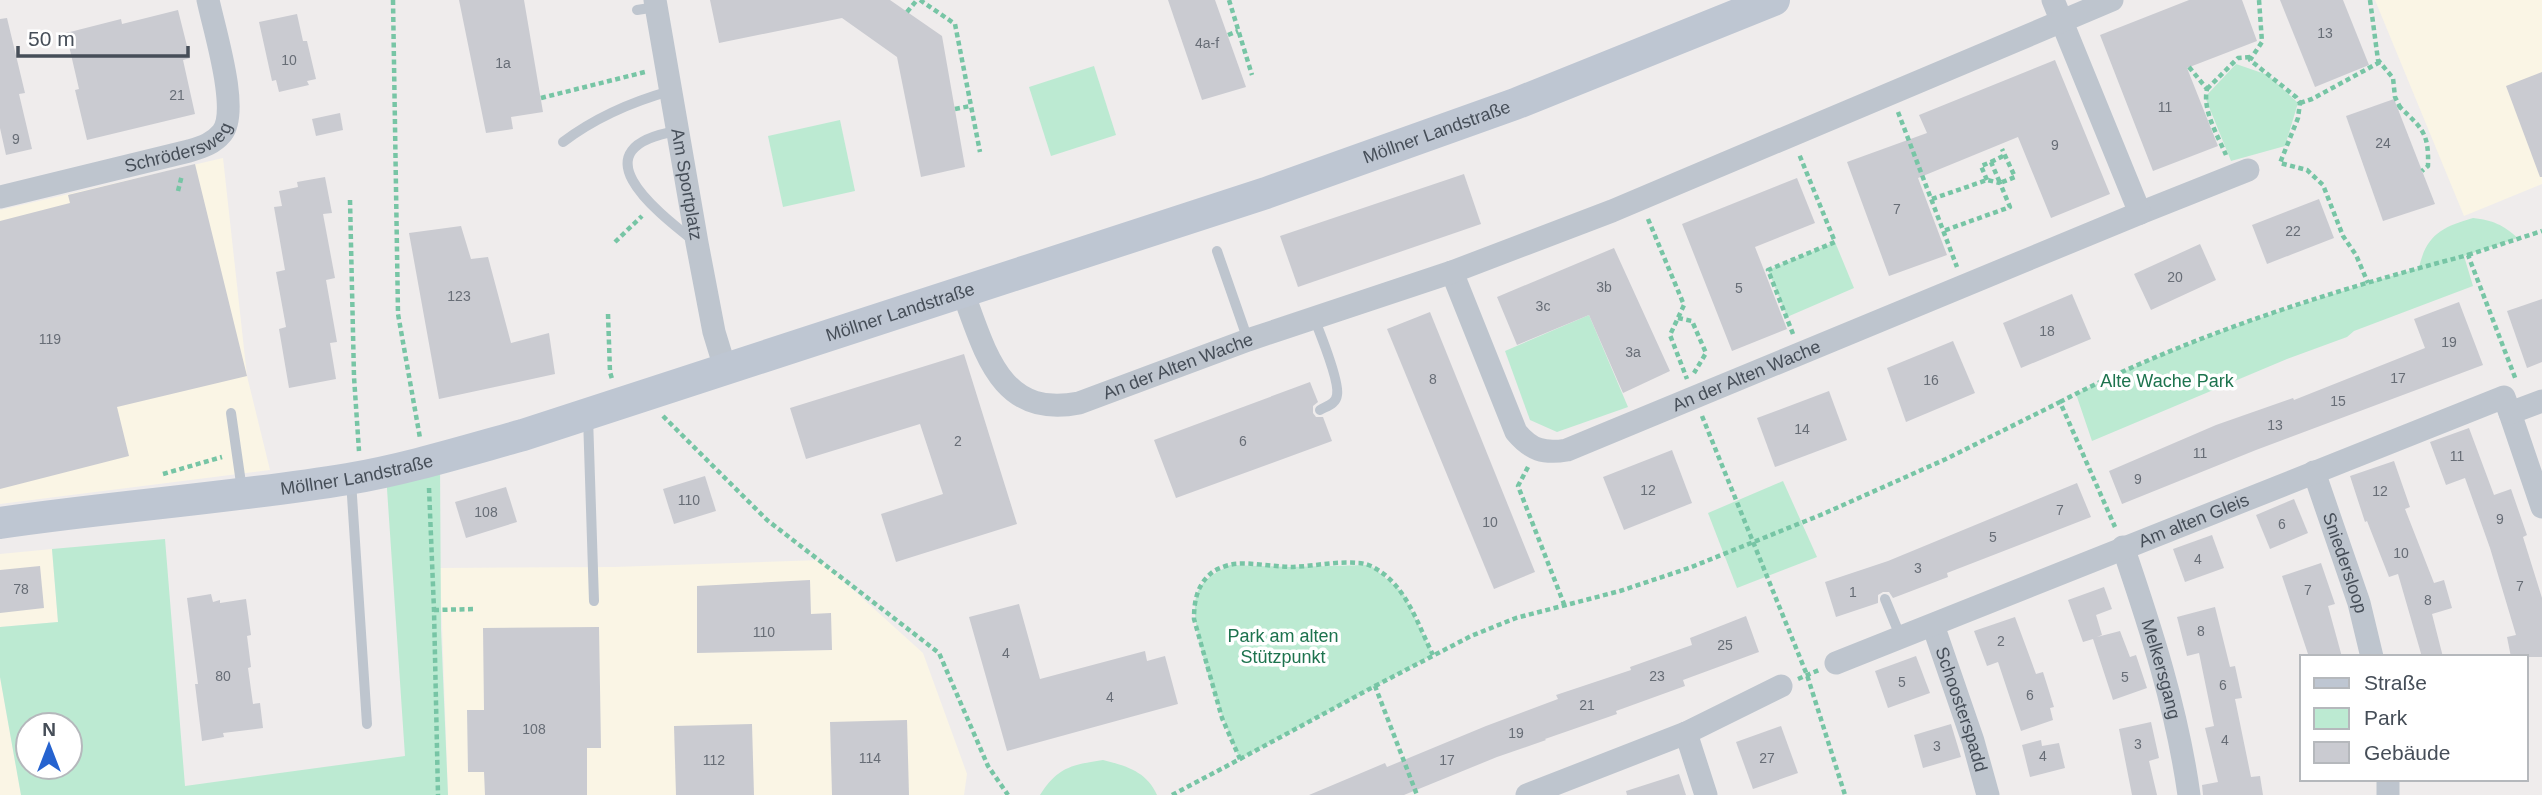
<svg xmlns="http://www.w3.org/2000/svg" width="2542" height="795" font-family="Arial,sans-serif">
	<rect width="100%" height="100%" fill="#efecec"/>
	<g fill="#faf5e5">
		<path d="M2375,0H2542V184L2464,216Z"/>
		<path d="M223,158L247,376L270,470L0,504V210Z"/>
		<path d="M52,549L58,622L0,627V554Z"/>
		<path d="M820,560L923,653L967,774L964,795H448L440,568L614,567Z"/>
		<path d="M0,677L21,795H0Z"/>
	</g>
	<g fill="#bcead2" fill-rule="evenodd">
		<path d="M2236,64L2268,75L2298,103L2285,146L2231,161L2205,97Z"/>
		<path d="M1094,66L1116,135L1051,156L1029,87Z"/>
		<path d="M840,120L855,191L783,207L768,136Z"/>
		<path d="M2473,218C2493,220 2503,225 2518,238L2464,256L2473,286L2354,331L2347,337L2287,359L2092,441L2076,394C2184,340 2303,302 2419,268C2426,235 2442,227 2473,218Z"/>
		<path d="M1835,242L1854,288L1787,317L1768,270Z"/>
		<path d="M1589,315L1628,407L1557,432L1530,420L1505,351Z"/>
		<path d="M440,460L441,629L448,795H21L0,677V627L58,622L52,549L165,539L185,786L405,756L386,474ZM28,725H70V767H28Z"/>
		<path d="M1783,481L1817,557L1737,588L1708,513Z"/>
		<path d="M1230,565L1290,567L1370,565L1403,593L1433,655L1240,759C1225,726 1188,630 1196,597C1201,579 1216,573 1230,565Z"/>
		<path d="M1103,760C1127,766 1147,772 1157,795H1040C1058,767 1071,765 1103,760Z"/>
	</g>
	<g fill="#cacbd1">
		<path d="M459,0H524L543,112L511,117L513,129L486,133Z"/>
		<path d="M710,0H890L942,36L965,167L921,177L897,57L842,18L719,43Z"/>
		<path d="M1168,0H1215L1246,87L1202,100Z"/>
		<path d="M2189,0H2242L2257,41L2187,68L2218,146L2153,171L2100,35Z"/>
		<path d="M2280,0H2343L2369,65L2315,87Z"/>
		<path d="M178,10L190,58L183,60L195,114L87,140L75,90L79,89L66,33L121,19L122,24Z"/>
		<path d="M297,14L303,41H307L316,79L307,81L309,85L279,92L276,80L272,81L259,22Z"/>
		<path d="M7,18L25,93L19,94L32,149L6,155L0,128V19Z"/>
		<path d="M2055,60L2110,194L2051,218L2018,137L1918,178L1947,255L1889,276L1847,162L1927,133L1919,115Z"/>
		<path d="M2542,72V177H2540L2506,86Z"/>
		<path d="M2394,99L2435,204L2383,221L2346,116Z"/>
		<path d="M340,113L343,130L316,136L312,119Z"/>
		<path d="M195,164L247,376L117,407L129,456L0,489V221L70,203L68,195Z"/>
		<path d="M1464,174L1481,224L1298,287L1280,236Z"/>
		<path d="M325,177L332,213L323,214L335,278L326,280L337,342L330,343L336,379L289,388L279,329L286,327L276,272L285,270L274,207L282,206L279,191L298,187L297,182Z"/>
		<path d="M1797,178L1815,223L1755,247L1787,329L1732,351L1682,224Z"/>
		<path d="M2319,199L2334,238L2267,264L2252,225Z"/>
		<path d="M461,226L471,259L488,257L511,343L549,333L555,374L439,399L409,233Z"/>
		<path d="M2200,244L2216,280L2151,310L2134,274Z"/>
		<path d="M1614,248L1670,371L1623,393L1589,315L1517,345L1497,297Z"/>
		<path d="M2072,294L2091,339L2021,368L2003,323Z"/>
		<path d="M2542,299V362L2527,368L2507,311Z"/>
		<path d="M2459,302L2483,365L2256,450L2122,504L2109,471L2216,425L2293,398L2294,400L2425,348L2414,319Z"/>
		<path d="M1430,312L1535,572L1494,589L1387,329Z"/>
		<path d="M1953,341L1975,393L1906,422L1887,368Z"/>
		<path d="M964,354L1017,524L896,562L881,514L943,494L920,424L806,459L790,408Z"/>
		<path d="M1310,382L1318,402L1313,406V413L1316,417H1323L1332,441L1176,498L1154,440Z"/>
		<path d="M1829,391L1847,440L1775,467L1757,418Z"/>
		<path d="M2469,428L2494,495L2511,489L2527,535L2523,537L2542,598V657H2511L2507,637L2516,635L2490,548L2465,478L2446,485L2430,442Z"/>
		<path d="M1672,450L1692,503L1624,530L1603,477Z"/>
		<path d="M2394,461L2410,507L2405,509L2434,583L2444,580L2452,608L2432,614L2443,657H2422L2398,574L2389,577L2367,521L2365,522L2350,476Z"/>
		<path d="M705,476L716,511L674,524L663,489Z"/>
		<path d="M2077,483L2091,517L1947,573L1948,577L1901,595L1893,598L1889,592H1883L1878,595V603L1836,617L1825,582L1888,561Z"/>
		<path d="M506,487L517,522L466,538L455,502Z"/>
		<path d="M2294,499L2308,533L2270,549L2256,515Z"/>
		<path d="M2212,535L2224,568L2185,582L2173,549Z"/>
		<path d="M2321,563L2335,604L2328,606L2342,657H2309L2282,576Z"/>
		<path d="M40,566L44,608L0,613V570Z"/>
		<path d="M810,580L811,614L831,613L832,650L697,653V586Z"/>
		<path d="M2104,587L2112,609L2096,615L2102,635L2097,637L2120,631L2130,657L2136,655L2147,688L2113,700L2093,639L2083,642L2068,600Z"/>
		<path d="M211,594L213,602L220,600V603L246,599L251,635L247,636L251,667L248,668L253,704L260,703L263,728L223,733L224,737L202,741L195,684H198L187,598Z"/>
		<path d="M1019,604L1040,679L1145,651L1147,661L1165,656L1178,704L1007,751L969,617Z"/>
		<path d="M2215,607L2230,667L2235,666L2242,698L2235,699L2251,777L2260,776L2263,795H2203L2202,785L2218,782L2205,728L2214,726L2199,653L2187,656L2177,617Z"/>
		<path d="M1746,616L1759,652L1683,680L1685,686L1616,711L1617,714L1545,739L1546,740L1497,757L1404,795H1309L1385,763L1387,767L1486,726L1558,699L1556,695L1631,670L1630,667L1692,645L1690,638Z"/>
		<path d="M2015,617L2036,674L2043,672L2054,707L2050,708L2053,720L2021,731L1998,662L1987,666L1974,631Z"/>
		<path d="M599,627L601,748H587V795H485L484,772H468L467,710H484L483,628Z"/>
		<path d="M1916,656L1930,693L1888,708L1875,671Z"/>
		<path d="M907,720L909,795H832L830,722Z"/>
		<path d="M2151,722L2159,758L2149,761L2157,795H2132L2119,729Z"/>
		<path d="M752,724L754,795H676L674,726Z"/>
		<path d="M1951,724L1961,757L1923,768L1914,735Z"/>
		<path d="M1781,726L1798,773L1753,789L1736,742Z"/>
		<path d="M2041,740L2042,746L2059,743L2065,768L2030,777L2022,745Z"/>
		<path d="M1679,774L1686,795H1627L1626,791Z"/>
	</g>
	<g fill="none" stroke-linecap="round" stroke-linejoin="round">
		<g stroke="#77c5a5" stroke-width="4.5" stroke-dasharray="5 3.5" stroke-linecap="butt">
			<path d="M393,0L398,314L420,438"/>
			<path d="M920,0L955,24L980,152"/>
			<path d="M1229,0L1252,75"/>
			<path d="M2259,0L2262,42L2250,60L2296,97L2300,103L2298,118L2280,163L2307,170L2323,185L2343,236L2356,255L2368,283"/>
			<path d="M2370,0L2378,60L2393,78L2395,97L2400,107"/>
			<path d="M907,12L917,0"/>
			<path d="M1228,35L1238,31"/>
			<path d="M2189,67L2207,89C2202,110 2218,136 2226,155"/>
			<path d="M2207,89L2238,58L2251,57"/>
			<path d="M541,98L645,72"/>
			<path d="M2300,103L2312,99L2380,62"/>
			<path d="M2398,108L2400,107C2422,129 2429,132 2428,166L2422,171"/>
			<path d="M955,109L970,106"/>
			<path d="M1898,112L1957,267"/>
			<path d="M1991,162L2005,155"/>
			<path d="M1987,180L1981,166L1991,162L2000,183L2015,177L2002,149"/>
			<path d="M178,191L182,175"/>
			<path d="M1932,199L1987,180L2000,183L2010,207L1943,231"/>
			<path d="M350,200L354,377L359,451"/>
			<path d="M1648,219L1684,305L1670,335L1687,379"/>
			<path d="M615,242L642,216"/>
			<path d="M2468,255L2542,231"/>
			<path d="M608,314L610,372L612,379"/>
			<path d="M1678,318L1692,321L1706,353L1694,373"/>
			<path d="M1793,334L1768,270L1835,242L1799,154"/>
			<path d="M2060,402C2187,336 2330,291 2468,255L2516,380"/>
			<path d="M663,416L767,520L939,653L988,766L1008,795"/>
			<path d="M1702,416L1807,675L1845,795"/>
			<path d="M1528,467L1518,486L1564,604"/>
			<path d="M163,474L222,457"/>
			<path d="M429,488L434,610L438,795"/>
			<path d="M434,610L475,609"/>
			<path d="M1798,679L1819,670"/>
			<path d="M1375,686L1471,636L1516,618L1620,591L1689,568L1823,514L1946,459L2060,402L2115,527"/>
			<path d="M1240,759L1375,686L1417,795"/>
			<path d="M1172,795L1240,759L1222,718L1194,619C1194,601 1197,583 1214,571C1219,568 1227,565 1234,564C1253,562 1273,567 1293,567C1314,566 1337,561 1358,563C1365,563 1372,566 1378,570C1407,588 1418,625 1433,655"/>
		</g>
		<g stroke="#bec5ce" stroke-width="10">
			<path d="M637,10L656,7"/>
			<path d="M677,131C577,148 653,209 694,241"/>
			<path d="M563,142C596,117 631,102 670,91"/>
			<path d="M1217,251L1248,340"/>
			<path d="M1314,318C1320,333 1340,382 1337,395C1336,404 1327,406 1320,410"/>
			<path d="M231,413L242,490"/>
			<path d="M588,417L594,601"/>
			<path d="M351,481L367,724"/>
			<path d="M1885,599L1901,638"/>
		</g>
		<g stroke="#bec5ce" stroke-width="23">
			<path id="s1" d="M655,0L697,243L714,332L725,368"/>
			<path id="s2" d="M0,197L189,151C202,147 213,144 222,133C240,111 214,29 208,0"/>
			<path d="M2140,213L2248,170"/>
			<path id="s3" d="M1452,272L1516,432C1531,450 1544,454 1567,450L2140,213L2053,0"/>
			<path id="s4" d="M962,290C985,350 999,419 1079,403L1248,340L1452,272L1612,211L2112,0"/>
			<path d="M2510,413L2542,507"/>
			<path id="s5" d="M2314,472L2359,603L2372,657"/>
			<path id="s6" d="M2123,547C2151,629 2177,709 2189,795"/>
			<path id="s7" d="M1933,625L1973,741L1988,795"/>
			<path id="s8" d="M1836,663L2504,397L2510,413L2542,401"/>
			<path d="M1686,733L1706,795"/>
			<path d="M2388,779V795"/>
			<path d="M1527,795L1686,733L1781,686"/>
		</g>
		<path stroke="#bec6d2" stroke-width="32" id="s9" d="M0,523C116,506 232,498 348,479C407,469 465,451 523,435L1266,193L1515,104L1774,0"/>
	</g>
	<g text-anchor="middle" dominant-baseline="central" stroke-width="7" stroke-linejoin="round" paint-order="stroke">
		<g font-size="14" fill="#676d76">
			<text x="2325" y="33">13</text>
			<text x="1207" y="43">4a-f</text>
			<text x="289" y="60">10</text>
			<text x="503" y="63">1a</text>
			<text x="177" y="95">21</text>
			<text x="2165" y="107">11</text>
			<text x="16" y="139">9</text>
			<text x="2383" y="143">24</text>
			<text x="2055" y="145">9</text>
			<text x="1897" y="209">7</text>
			<text x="2293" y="231">22</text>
			<text x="2175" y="277">20</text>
			<text x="1604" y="287">3b</text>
			<text x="1739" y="288">5</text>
			<text x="459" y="296">123</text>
			<text x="1543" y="306">3c</text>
			<text x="2047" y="331">18</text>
			<text x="50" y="339">119</text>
			<text x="2449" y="342">19</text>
			<text x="1633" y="352">3a</text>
			<text x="2398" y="378">17</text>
			<text x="1433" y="379">8</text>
			<text x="1931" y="380">16</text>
			<text x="2338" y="401">15</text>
			<text x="2275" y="425">13</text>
			<text x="1802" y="429">14</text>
			<text x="958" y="441">2</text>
			<text x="1243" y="441">6</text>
			<text x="2200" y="453">11</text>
			<text x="2457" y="456">11</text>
			<text x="2138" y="479">9</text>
			<text x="1648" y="490">12</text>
			<text x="2380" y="491">12</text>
			<text x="689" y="500">110</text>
			<text x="2060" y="510">7</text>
			<text x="486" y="512">108</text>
			<text x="2500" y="519">9</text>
			<text x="1490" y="522">10</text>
			<text x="2282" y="524">6</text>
			<text x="1993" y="537">5</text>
			<text x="2401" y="553">10</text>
			<text x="2198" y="559">4</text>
			<text x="1918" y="568">3</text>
			<text x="2520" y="586">7</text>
			<text x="21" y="589">78</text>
			<text x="2308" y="590">7</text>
			<text x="1853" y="592">1</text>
			<text x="2428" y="600">8</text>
			<text x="2201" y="631">8</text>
			<text x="764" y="632">110</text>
			<text x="2001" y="641">2</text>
			<text x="1725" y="645">25</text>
			<text x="1006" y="653">4</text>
			<text x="223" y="676">80</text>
			<text x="1657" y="676">23</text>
			<text x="2125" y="677">5</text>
			<text x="1902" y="682">5</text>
			<text x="2223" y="685">6</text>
			<text x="2030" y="695">6</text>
			<text x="1110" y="697">4</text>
			<text x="1587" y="705">21</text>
			<text x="534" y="729">108</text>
			<text x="1516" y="733">19</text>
			<text x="2225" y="740">4</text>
			<text x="2138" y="744">3</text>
			<text x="1937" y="746">3</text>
			<text x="2043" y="756">4</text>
			<text x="870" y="758">114</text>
			<text x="1767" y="758">27</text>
			<text x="714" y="760">112</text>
			<text x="1447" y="760">17</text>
		</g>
		<g font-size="18" fill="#464e58" stroke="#fff">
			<text stroke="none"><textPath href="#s9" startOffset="1494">Möllner Landstraße</textPath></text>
			<text stroke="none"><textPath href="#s2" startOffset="186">Schrödersweg</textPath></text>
			<text stroke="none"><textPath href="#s1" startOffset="187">Am Sportplatz</textPath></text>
			<text stroke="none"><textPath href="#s9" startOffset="928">Möllner Landstraße</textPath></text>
			<text stroke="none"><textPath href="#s4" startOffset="289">An der Alten Wache</textPath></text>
			<text stroke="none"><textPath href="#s3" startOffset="424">An der Alten Wache</textPath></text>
			<text stroke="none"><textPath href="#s9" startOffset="360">Möllner Landstraße</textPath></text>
			<text stroke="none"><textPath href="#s8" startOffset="385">Am alten Gleis</textPath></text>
			<text stroke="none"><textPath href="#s5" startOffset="96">Sniedersloop</textPath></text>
			<text stroke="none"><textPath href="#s6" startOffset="128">Melkersgang</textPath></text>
			<text stroke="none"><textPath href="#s7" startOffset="89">Schoosterspadd</textPath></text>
		</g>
		<g font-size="18" fill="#1d734e" stroke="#fff">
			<text x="2167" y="381">Alte Wache Park</text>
			<text x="1283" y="636">Park am alten<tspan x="1283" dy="21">Stützpunkt</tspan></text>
		</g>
	</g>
	<rect x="2300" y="655" width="228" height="126" fill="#ffffff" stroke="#b5b8bc" stroke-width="2"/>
	<rect x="2314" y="678" width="35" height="10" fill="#bec6d2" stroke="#b5b8bc" stroke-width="2"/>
	<text x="2364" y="690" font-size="21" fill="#464e58">Straße</text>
	<rect x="2314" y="708" width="35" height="21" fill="#bcead2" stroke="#b5b8bc" stroke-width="2"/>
	<text x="2364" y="725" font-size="21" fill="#464e58">Park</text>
	<rect x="2314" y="742" width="35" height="21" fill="#cacbd1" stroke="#b5b8bc" stroke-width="2"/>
	<text x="2364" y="760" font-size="21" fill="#464e58">Gebäude</text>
	<g transform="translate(49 746)"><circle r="33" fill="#ffffff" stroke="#b5b8bc" stroke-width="2"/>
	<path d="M0-5L12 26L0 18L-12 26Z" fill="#2663cf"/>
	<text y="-10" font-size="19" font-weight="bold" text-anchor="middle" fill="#464e58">N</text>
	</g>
	<path d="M18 46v10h170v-10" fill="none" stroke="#464e58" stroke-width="3.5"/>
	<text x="28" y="46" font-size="21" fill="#464e58" stroke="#ffffff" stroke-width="5" paint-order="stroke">50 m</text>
</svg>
